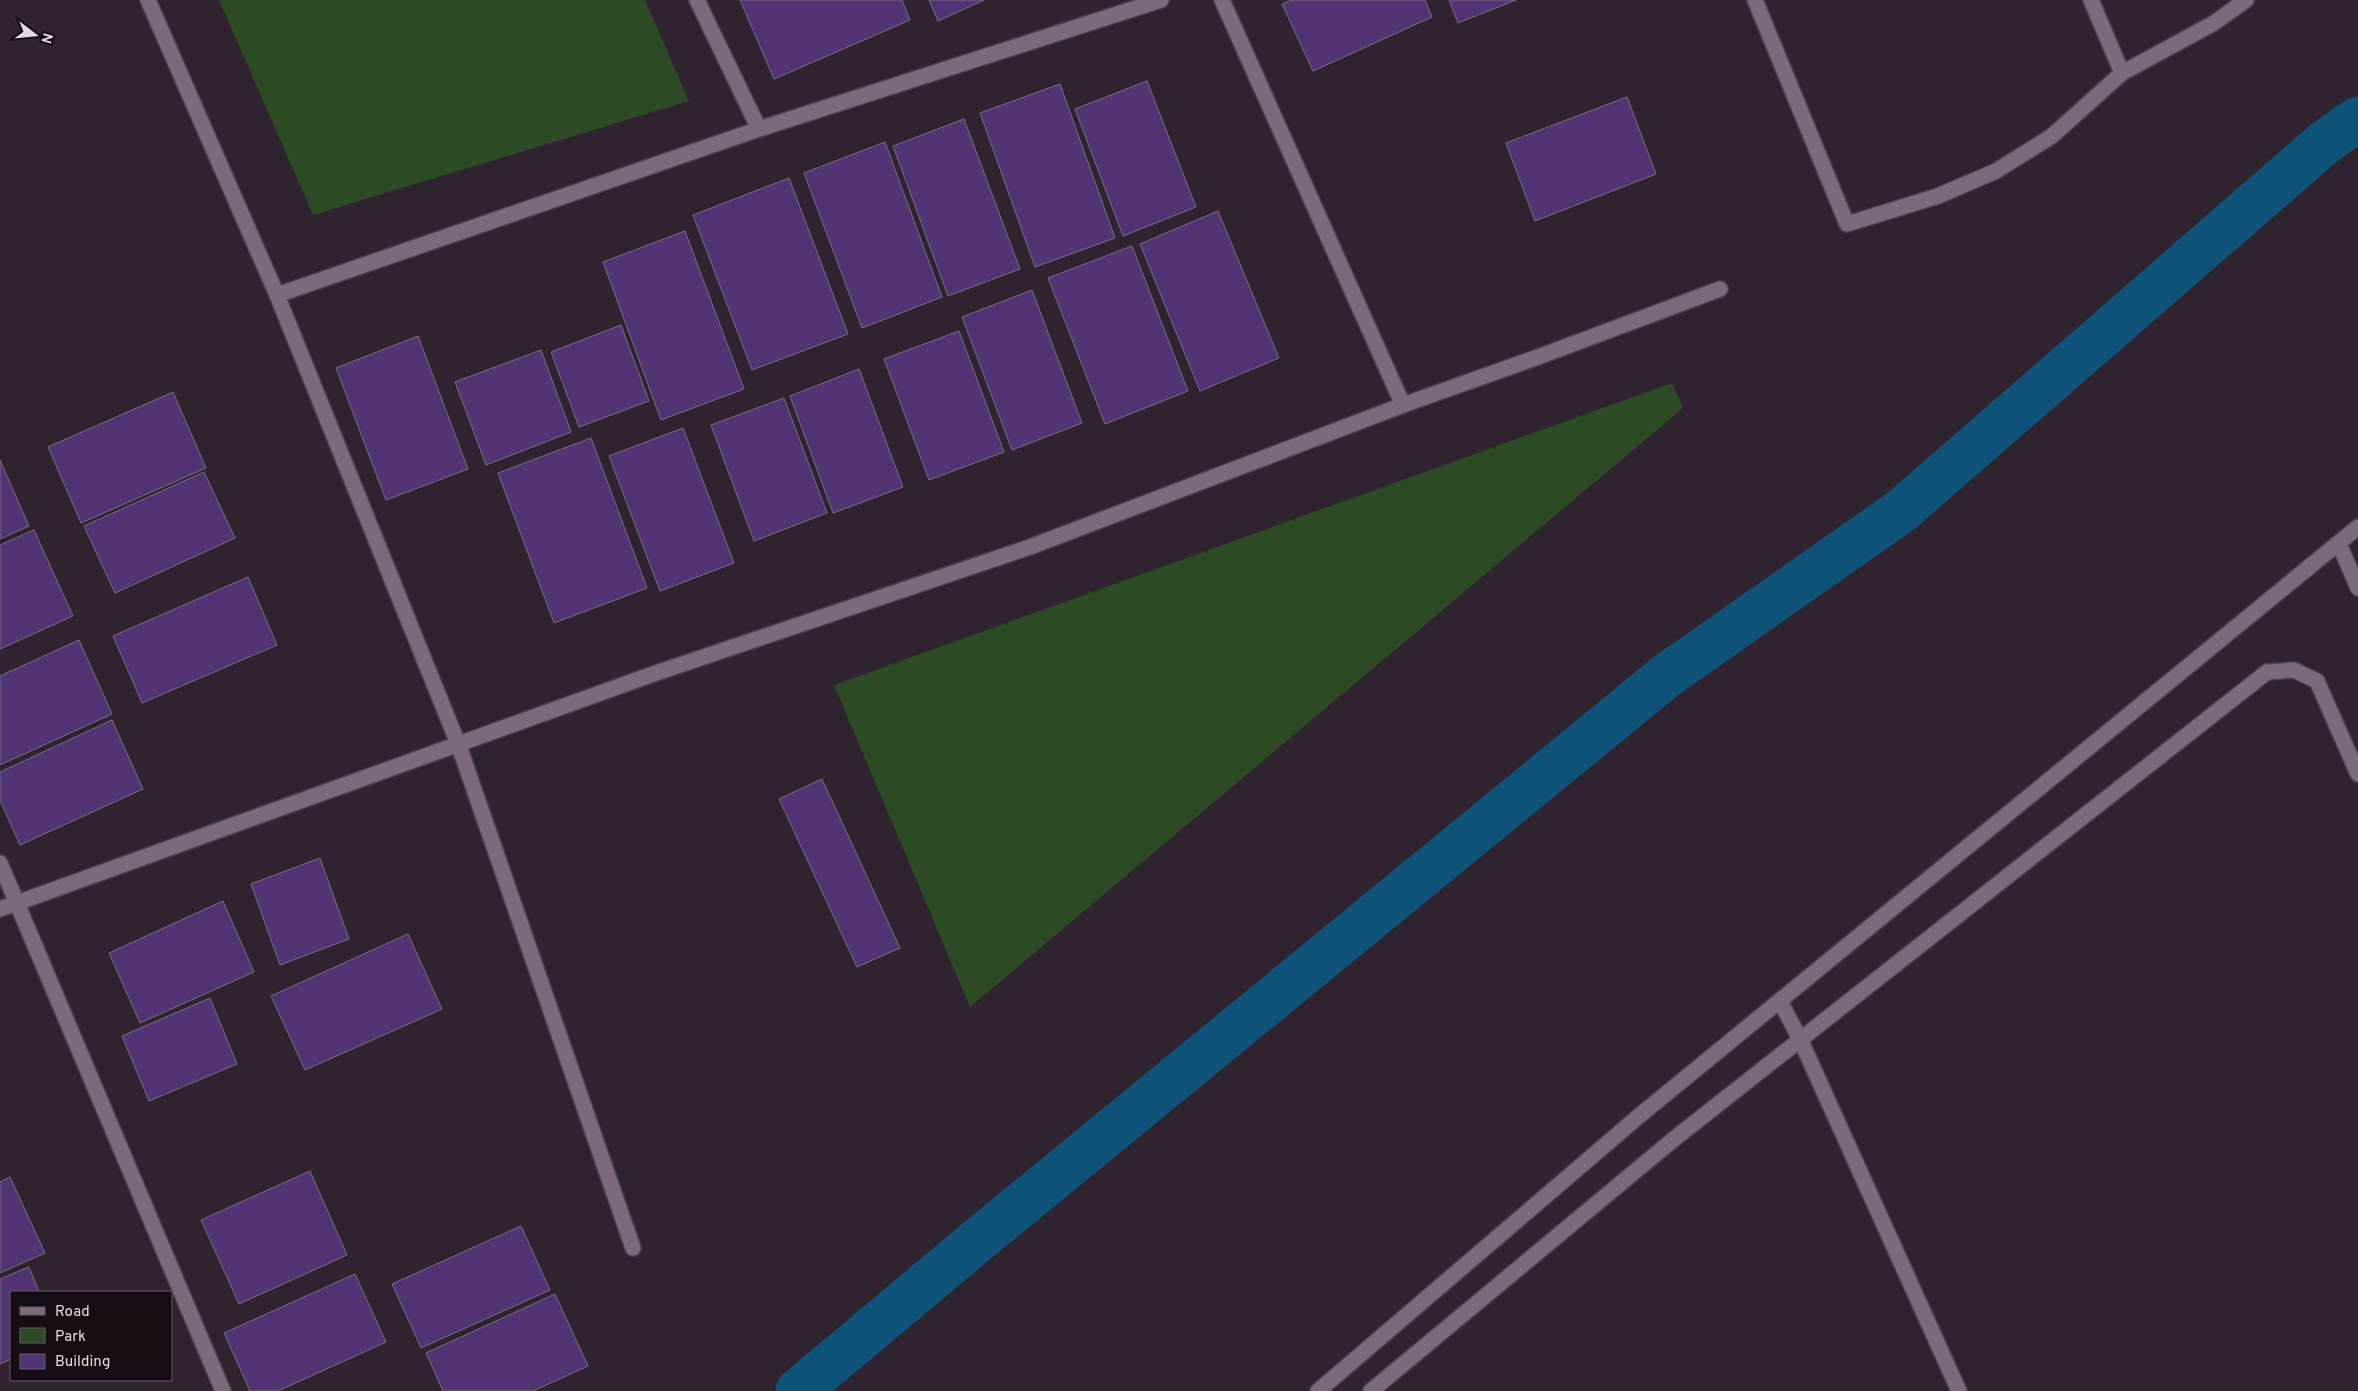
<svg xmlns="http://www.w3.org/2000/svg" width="2358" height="1391" font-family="Overpass,sans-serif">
	<rect width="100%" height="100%" fill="#302330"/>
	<g fill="#2c4a24">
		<path d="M219,0H645L689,101L313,215Z"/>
		<path d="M1672,383L1683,408L970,1007L834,685Z"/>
	</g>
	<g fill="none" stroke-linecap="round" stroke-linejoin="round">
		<path stroke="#0f5378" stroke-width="45" d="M798,1391L978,1240L1666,676L1901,511L2324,143L2358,119"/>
	</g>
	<g fill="#523374" stroke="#776f82">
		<path d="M740,0H902L910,20L774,79Z"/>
		<path d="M929,0H984L938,21Z"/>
		<path d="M1292,0H1425L1432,17L1313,71L1282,4Z"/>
		<path d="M1449,0H1516L1458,23Z"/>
		<path d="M1147,81L1196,207L1123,236L1075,109Z"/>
		<path d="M1060,84L1115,238L1035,267L980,113Z"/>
		<path d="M1627,97L1656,174L1535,221L1506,143Z"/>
		<path d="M964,119L1020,269L948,296L893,146Z"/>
		<path d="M885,142L942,297L862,328L804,173Z"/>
		<path d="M789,178L848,334L752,370L693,215Z"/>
		<path d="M1218,211L1279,358L1200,391L1140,244Z"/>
		<path d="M685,231L744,389L661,420L603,262Z"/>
		<path d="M1132,246L1188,391L1105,424L1048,278Z"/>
		<path d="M1032,290L1082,423L1012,450L962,317Z"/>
		<path d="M621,325L649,401L579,427L551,352Z"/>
		<path d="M959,331L1004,452L929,480L884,359Z"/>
		<path d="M418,336L468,469L386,500L336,368Z"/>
		<path d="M541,350L571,432L486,465L455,382Z"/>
		<path d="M859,369L903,487L833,513L790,396Z"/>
		<path d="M173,392L206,468L81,523L48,447Z"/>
		<path d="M784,398L827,513L754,541L711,425Z"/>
		<path d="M683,428L734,563L660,591L609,456Z"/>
		<path d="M591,438L647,588L554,623L498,473Z"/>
		<path d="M0,460L29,526L0,539Z"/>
		<path d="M204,472L235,538L115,593L84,526Z"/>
		<path d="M34,530L73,616L0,649V545Z"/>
		<path d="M248,577L277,645L142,703L113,636Z"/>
		<path d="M79,640L112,714L0,765V676Z"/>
		<path d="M112,720L143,789L20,845L0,800V772Z"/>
		<path d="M822,779L900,948L857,967L779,799Z"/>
		<path d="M320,858L349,939L280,965L251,884Z"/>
		<path d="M223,901L254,972L140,1023L109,953Z"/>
		<path d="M408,934L442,1009L305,1070L271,996Z"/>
		<path d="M210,998L237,1064L149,1101L122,1036Z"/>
		<path d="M310,1171L347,1255L239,1304L201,1220Z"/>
		<path d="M10,1177L45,1253L0,1273V1182Z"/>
		<path d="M521,1226L550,1290L421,1348L392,1284Z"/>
		<path d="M29,1267L39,1292H11V1359L0,1364V1279Z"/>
		<path d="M355,1274L386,1342L278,1391H250L224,1333Z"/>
		<path d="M555,1294L588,1366L533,1391H443L426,1353Z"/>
	</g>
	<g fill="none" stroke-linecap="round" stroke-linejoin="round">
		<defs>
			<g id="minor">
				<path d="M148,0L277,295L459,746L633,1248"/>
				<path d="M697,0L759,129"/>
				<path d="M1222,0L1403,405"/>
				<path d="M1755,0L1847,224L1938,196L1996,171L2052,136L2122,73L2214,23L2246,0"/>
				<path d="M2091,0L2122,73"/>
				<path d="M277,295L759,129L1161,0"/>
				<path d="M2339,544L2358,588"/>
				<path d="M0,863L223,1391"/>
				<path d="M0,909L656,673L1030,547L1403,405L1538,357L1720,289"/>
				<path d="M1780,1001L1801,1041L1959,1391"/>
				<path d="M1318,1391L1639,1116L2358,527"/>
				<path d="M1371,1391L1674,1139L2267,672L2294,670L2317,681L2358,774"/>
			</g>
		</defs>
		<use href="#minor" stroke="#4d414d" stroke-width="18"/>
		<use href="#minor" stroke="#7a6a7a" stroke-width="15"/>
	</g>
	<rect x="10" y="1291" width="162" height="90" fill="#140e14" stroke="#665f66"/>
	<rect x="20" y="1307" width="25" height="8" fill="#7a6a7a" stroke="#665f66"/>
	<text x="55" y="1316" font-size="15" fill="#e2d9e2">Road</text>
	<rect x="20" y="1328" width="25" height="15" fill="#2c4a24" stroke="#665f66"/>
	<text x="55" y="1341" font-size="15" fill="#e2d9e2">Park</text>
	<rect x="20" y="1354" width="25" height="15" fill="#523374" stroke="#665f66"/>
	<text x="55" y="1366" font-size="15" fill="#e2d9e2">Building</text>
	<g transform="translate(35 35) rotate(106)" stroke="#140e14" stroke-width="4" paint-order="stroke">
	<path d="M0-4L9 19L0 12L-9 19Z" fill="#e2d9e2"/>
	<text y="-8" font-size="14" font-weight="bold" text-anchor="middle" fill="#e2d9e2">N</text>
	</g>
</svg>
